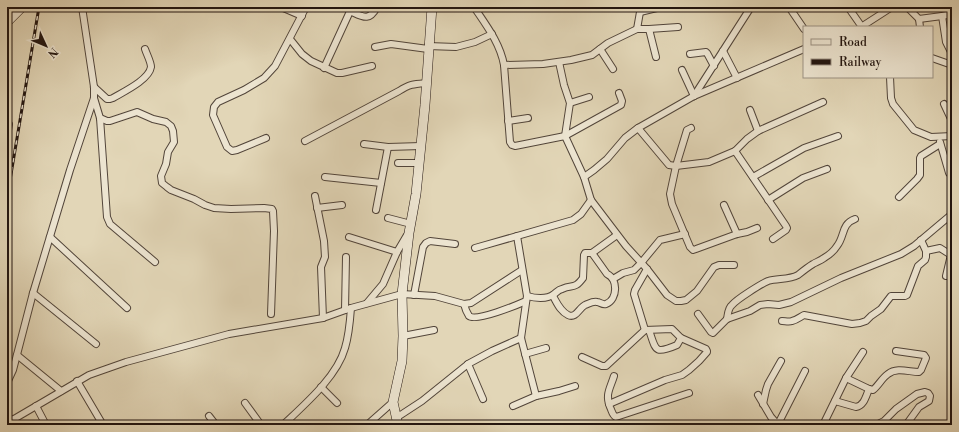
<svg xmlns="http://www.w3.org/2000/svg" width="959" height="432" font-family="'Libre Bodoni',serif">
	<rect width="100%" height="100%" fill="#e2d6b7"/>
	<filter id="stains"><feTurbulence type="fractalNoise" baseFrequency=".005" numOctaves="4"/><feColorMatrix values="0 0 0 0 .2 0 0 0 0 .09 0 0 0 0 .02 0 0 0 .5 -.17"/></filter>
	<radialGradient id="worn" r=".72"><stop offset=".6" stop-color="#630" stop-opacity="0"/><stop offset="1" stop-color="#630" stop-opacity=".3"/></radialGradient>
	<g fill="none" stroke-linecap="round" stroke-linejoin="round">
		<defs>
			<g id="minor">
				<path d="M281,7L302,16"/>
				<path d="M474,7C486,25 500,43 504,65L510,142L512,145L515,146L565,136L621,105L622,101L619,93"/>
				<path d="M504,7L508,8"/>
				<path d="M789,7L804,29"/>
				<path d="M848,7L862,27"/>
				<path d="M907,7L919,19L920,27"/>
				<path d="M350,11C363,17 369,22 377,7"/>
				<path d="M640,12L661,7"/>
				<path d="M942,16L946,42L952,54"/>
				<path d="M919,19L942,16L947,15L952,17"/>
				<path d="M861,27L892,7"/>
				<path d="M637,29L640,12L639,7"/>
				<path d="M649,29L656,57"/>
				<path d="M290,39L302,54L311,61L337,73H342L372,66"/>
				<path d="M428,46L456,47L475,42L492,34"/>
				<path d="M375,47L391,44L428,49"/>
				<path d="M600,49L613,69"/>
				<path d="M723,51L737,78"/>
				<path d="M690,54L706,52L707,53L714,66"/>
				<path d="M932,58L952,65"/>
				<path d="M559,62L564,85L570,103L565,136L584,177L591,200L626,246L647,269L667,295L676,301H681L686,300L697,291L714,267L719,265H734"/>
				<path d="M504,65L543,64L571,60L592,55L608,43L637,29H649L678,27"/>
				<path d="M324,68L352,7"/>
				<path d="M682,70L694,96"/>
				<path d="M890,77L891,98L893,104L914,130L931,137L952,136"/>
				<path d="M94,87L107,99H110L113,98C123,92 149,80 151,67C151,62 147,55 145,49"/>
				<path d="M694,96L751,7"/>
				<path d="M94,98L100,118L107,217L110,224L155,262"/>
				<path d="M570,103L589,97"/>
				<path d="M944,104L952,121"/>
				<path d="M750,110L758,131"/>
				<path d="M100,118L107,121H110L137,112L153,119L166,122L171,126L173,131L174,142L168,152L166,164L161,176L162,183L167,187L171,190L194,199L205,205L214,208L231,209L264,208L272,209L273,211L274,231L271,314"/>
				<path d="M508,121L528,118"/>
				<path d="M7,122L9,124L7,137"/>
				<path d="M638,128L669,165L676,166L709,162L735,151L747,139L758,131L823,102"/>
				<path d="M691,128L687,130L676,166L670,194L672,204L690,247L693,250L696,249L737,234L747,232L757,228"/>
				<path d="M266,138L237,150L232,151L227,147L213,115L214,107L218,102L244,90L264,78L275,66L306,7"/>
				<path d="M305,141L399,91C410,84 414,84 426,83"/>
				<path d="M940,142L949,173"/>
				<path d="M364,144L388,147L421,146"/>
				<path d="M735,151L786,226L787,228L786,230L773,239"/>
				<path d="M398,163H419"/>
				<path d="M325,177L381,183"/>
				<path d="M584,177L594,170L607,159L625,138L638,128L694,96L804,49"/>
				<path d="M753,177L804,148L838,136"/>
				<path d="M315,196L324,241L325,257L321,267L323,318"/>
				<path d="M899,197L917,179L920,175V158L921,156L940,144"/>
				<path d="M768,200L803,178L827,169"/>
				<path d="M724,205L737,234"/>
				<path d="M317,208L342,205"/>
				<path d="M376,210L388,147"/>
				<path d="M388,218L411,224"/>
				<path d="M517,236L527,296L521,338L536,396"/>
				<path d="M50,237L127,308"/>
				<path d="M349,237L397,252"/>
				<path d="M475,248L573,220L581,214L591,200"/>
				<path d="M926,251L940,248L951,255"/>
				<path d="M946,276L951,255L952,254"/>
				<path d="M613,279L623,273L634,270L641,263L660,240L685,234"/>
				<path d="M33,293L96,344"/>
				<path d="M414,295L423,247L426,243L430,241L455,244"/>
				<path d="M527,296C534,298 547,300 554,294C557,292 558,290 562,289C573,284 574,290 583,278L584,255L585,253H592L617,235"/>
				<path d="M553,296C557,303 560,311 568,315C576,319 579,308 585,305C588,304 593,301 597,302C600,302 602,305 606,304C618,299 618,279 607,274L592,253"/>
				<path d="M367,303L383,284L397,252L407,235"/>
				<path d="M464,304C465,308 467,313 469,316C476,322 517,305 526,301"/>
				<path d="M345,310L346,257"/>
				<path d="M698,314L711,332L713,333L727,319L750,311L760,305L768,304L779,305L791,302L841,278L901,254L914,246L952,214"/>
				<path d="M727,319C728,314 728,308 732,305C737,299 761,284 768,281C777,278 789,280 798,275C803,271 808,267 813,264C816,262 820,261 824,258C829,255 834,251 837,246C845,236 841,224 855,219"/>
				<path d="M782,321C785,321 789,322 792,321C797,320 800,317 804,315L852,324L860,323L866,321L871,316L881,309L891,296H905L907,295L918,266L925,260L926,257V251L921,240"/>
				<path d="M645,330L634,294L635,290L647,269"/>
				<path d="M649,330C656,350 654,355 677,345L681,338"/>
				<path d="M403,336L434,330"/>
				<path d="M525,354L546,348"/>
				<path d="M17,355L61,391"/>
				<path d="M582,357L602,366H606L645,330L672,329L681,338L706,349L707,351V352L699,361L689,370L682,375L665,380L609,404"/>
				<path d="M468,364L483,399"/>
				<path d="M614,376C610,389 605,394 610,407C612,411 612,415 616,417L689,393"/>
				<path d="M846,378L869,389L873,390C879,385 882,378 888,374C897,367 909,372 919,372L921,370L926,358L924,355L896,351"/>
				<path d="M77,381L103,425"/>
				<path d="M7,383L13,370L33,293L70,170L94,98V87L82,7"/>
				<path d="M321,387L337,403"/>
				<path d="M758,395L771,417L778,425"/>
				<path d="M835,401L856,407C864,406 866,396 869,389"/>
				<path d="M245,403L261,425"/>
				<path d="M763,404L766,390L768,384L781,361"/>
				<path d="M36,406L46,425"/>
				<path d="M513,406L536,396L559,391L575,386"/>
				<path d="M209,416L216,425"/>
				<path d="M396,418L422,401L468,364L492,351L521,338"/>
				<path d="M7,420L14,419L89,375L126,362L229,334L323,318L351,308L402,294L435,296L464,304L471,303L522,270"/>
				<path d="M778,424L805,371"/>
				<path d="M283,425C304,405 337,377 345,348C349,335 350,322 351,308"/>
				<path d="M367,425L393,402"/>
				<path d="M823,425L846,378L863,352"/>
				<path d="M876,425L884,421L896,409L917,394L925,392L928,393L930,396L929,401L919,407L906,425"/>
			</g>
			<g id="secondary">
				<path d="M7,22L22,7"/>
				<path d="M398,425L393,402L402,361L403,336L402,294L409,233L416,194L425,105L432,7"/>
			</g>
		</defs>
		<use href="#minor" stroke="#52453a" stroke-width="8"/>
		<use href="#secondary" stroke="#221510" stroke-width="10"/>
		<use href="#minor" stroke="#ece4d0" stroke-width="6"/>
		<use href="#secondary" stroke="#ece4d0" stroke-width="9"/>
		<defs>
			<path id="rail" d="M7,198L39,7"/>
		</defs>
		<use href="#rail" stroke="#221510" stroke-width="3"/>
		<use href="#rail" stroke="#ece4d0" stroke-width="1.5" stroke-dasharray="4.5" stroke-linecap="butt"/>
	</g>
	<rect width="959" height="432" fill="none" stroke="#e2d6b7" stroke-width="24"/>
	<rect x="8" y="8" width="943" height="416" fill="none" stroke="#221510" stroke-width="2"/>
	<rect x="12" y="12" width="935" height="408" fill="none" stroke="#221510"/>
	<rect x="803" y="26" width="130" height="52" fill="#ece4d0" stroke="#9b9183"/>
	<rect x="811" y="39" width="20" height="6" fill="#ece4d0" stroke="#9b9183"/>
	<text x="839" y="46" font-size="12" fill="#221510">Road</text>
	<rect x="811" y="59" width="20" height="6" fill="#221510" stroke="#9b9183"/>
	<text x="839" y="66" font-size="12" fill="#221510">Railway</text>
	<g transform="translate(46 46) rotate(134)" stroke="#ece4d0" stroke-width="3" paint-order="stroke">
	<path d="M0-3L7 15L0 10L-7 15Z" fill="#221510"/>
	<text y="-6" font-size="11" font-weight="bold" text-anchor="middle" fill="#221510">N</text>
	</g>
	<rect width="100%" height="100%" filter="url(#stains)"/>
	<rect width="100%" height="100%" fill="url(#worn)"/>
</svg>
